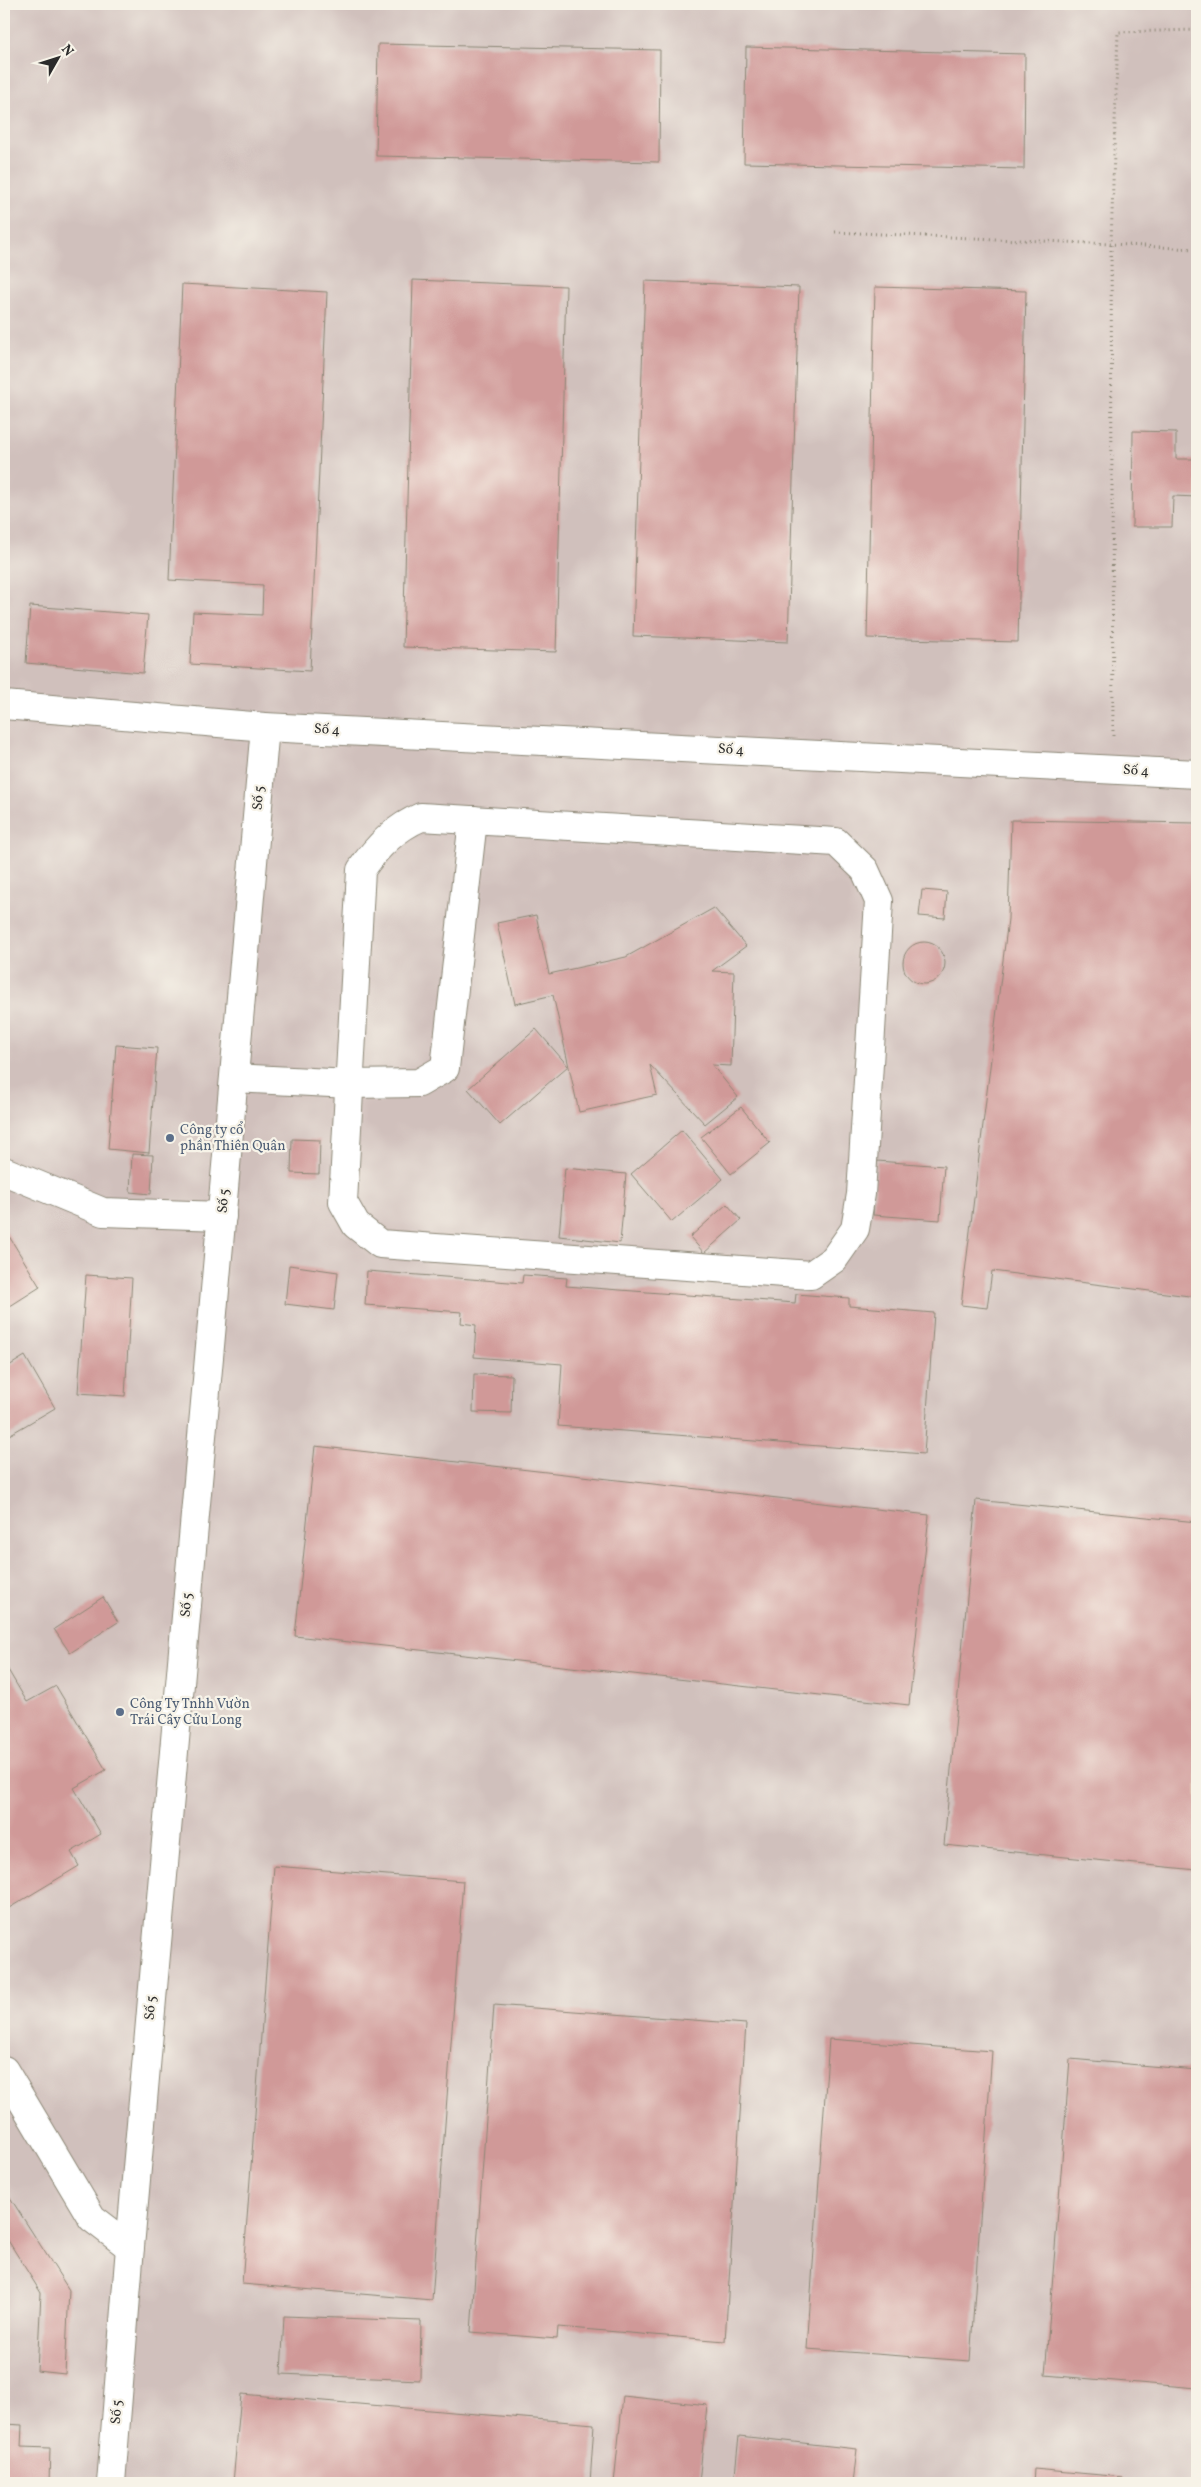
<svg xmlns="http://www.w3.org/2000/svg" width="1201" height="2487" font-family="Vollkorn,serif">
	<rect width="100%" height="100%" fill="#f7f3e8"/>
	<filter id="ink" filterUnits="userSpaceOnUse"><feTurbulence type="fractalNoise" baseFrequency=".02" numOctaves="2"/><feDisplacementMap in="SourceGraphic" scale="10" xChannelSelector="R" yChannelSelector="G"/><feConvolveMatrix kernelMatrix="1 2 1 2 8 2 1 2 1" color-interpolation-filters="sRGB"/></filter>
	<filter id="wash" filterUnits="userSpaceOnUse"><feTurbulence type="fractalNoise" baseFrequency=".0096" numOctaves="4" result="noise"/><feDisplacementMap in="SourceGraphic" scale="20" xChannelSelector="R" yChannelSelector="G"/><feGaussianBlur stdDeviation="1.12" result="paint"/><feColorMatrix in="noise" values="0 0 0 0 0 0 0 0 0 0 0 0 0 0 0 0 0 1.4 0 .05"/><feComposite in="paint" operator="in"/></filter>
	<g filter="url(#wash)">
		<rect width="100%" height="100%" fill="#ebe0bf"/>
		<rect fill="#d0c0bc" x="4" y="4" width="1193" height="2479"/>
		<g id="blocks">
			<g fill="#d09998">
				<path d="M378,44L660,50L659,162L376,156Z"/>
				<path d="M746,47L1025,54L1024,169L744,163Z"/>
				<path d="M413,280L566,286L556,652L403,647Z"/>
				<path d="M645,281L799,287L788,642L633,636Z"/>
				<path d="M182,284L327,292L310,671L190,664L193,612L262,615L263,585L169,580Z"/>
				<path d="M875,287L1026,291L1018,642L867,638Z"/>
				<path d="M1133,431L1176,432V459H1197V497L1173,496L1172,527H1132Z"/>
				<path d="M30,606L148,615L143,673L26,663Z"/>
				<path d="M1011,820L1197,823V1297L992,1271L987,1308L961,1305L1008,919Z"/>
				<path d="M922,890L947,892L945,918L919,916Z"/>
				<path d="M714,908L746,946L712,971L734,972L731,1066L712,1065L738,1097L705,1124L650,1065L657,1095L579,1112L553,995L515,1004L497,923L536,915L549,974L626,957Z"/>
				<circle cx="924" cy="963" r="21"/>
				<path d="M536,1029L568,1066L500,1125L468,1089Z"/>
				<path d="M116,1045L157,1048L149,1153L108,1149Z"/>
				<path d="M741,1107L770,1143L731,1174L701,1137Z"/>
				<path d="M682,1130L723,1179L672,1222L631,1174Z"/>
				<path d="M292,1139L320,1140L319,1174L291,1173Z"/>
				<path d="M132,1154L153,1155L151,1194L130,1192Z"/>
				<path d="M877,1161L944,1166L940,1220L873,1215Z"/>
				<path d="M565,1168L626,1174L620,1243L559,1236Z"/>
				<path d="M727,1204L741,1220L704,1253L690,1237Z"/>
				<path d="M4,1228L40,1287L7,1308L4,1303Z"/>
				<path d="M289,1265L338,1272L334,1310L285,1304Z"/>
				<path d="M367,1271L522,1283L523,1275L567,1278L566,1286L795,1303L796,1294L849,1298V1306L934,1313L924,1454L558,1426L562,1364L474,1357L476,1325L461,1323L462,1312L365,1305Z"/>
				<path d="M86,1275L132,1278L125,1396L78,1393Z"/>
				<path d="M25,1356L55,1408L4,1438V1369Z"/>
				<path d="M474,1374L512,1375L511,1413L473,1412Z"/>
				<path d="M315,1446L929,1515L909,1705L295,1636Z"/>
				<path d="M976,1500L1197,1522V1870L944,1845Z"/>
				<path d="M103,1597L118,1622L70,1653L54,1629Z"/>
				<path d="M4,1663L27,1702L56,1686L106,1770L74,1788L101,1834L71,1852L79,1866L4,1911Z"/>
				<path d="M274,1866L463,1881L432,2300L242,2284Z"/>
				<path d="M494,2005L746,2024L725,2341L558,2327L557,2339L471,2332Z"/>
				<path d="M829,2039L992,2051L970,2361L807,2349Z"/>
				<path d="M1070,2059L1197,2070V2388L1045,2375Z"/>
				<path d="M4,2188L69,2290L65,2374L37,2371L41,2293L4,2234Z"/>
				<path d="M284,2316L421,2321L420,2380L281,2374Z"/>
				<path d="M241,2394L594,2424L590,2483H233Z"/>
				<path d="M623,2396L707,2405L699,2483H614Z"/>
				<path d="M4,2424L22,2425L21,2447L50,2448L49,2483H4Z"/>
				<path d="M739,2436L857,2449L853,2483H734Z"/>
				<path d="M1034,2469L1123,2477V2483H1033Z"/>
			</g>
		</g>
	</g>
	<g filter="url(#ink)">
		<use href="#blocks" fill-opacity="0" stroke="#8b8675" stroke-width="1"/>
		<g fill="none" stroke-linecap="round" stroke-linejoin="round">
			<defs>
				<g id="minor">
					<path d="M4,705L265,727L1197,774"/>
					<path d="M421,817L836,842L865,870L879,901L861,1194L855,1229L834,1259L811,1275L380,1244L356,1225L343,1202L361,870C377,846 395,828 421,817Z"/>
					<path d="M235,1078L350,1084L419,1083L445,1068L473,820"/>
					<path d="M4,1171L103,1212L222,1216"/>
					<path d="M4,2070L92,2218L130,2247"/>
					<path d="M111,2483L130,2247L265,727"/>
				</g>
			</defs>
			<use href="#minor" stroke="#8b8675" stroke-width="30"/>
			<g stroke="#8b8675" stroke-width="3" stroke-dasharray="1 4" stroke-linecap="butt">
				<path d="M835,232L1111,244L1118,32L1197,30"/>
				<path d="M1113,736L1111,244L1192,249"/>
			</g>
			<use href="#minor" stroke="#fff" stroke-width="28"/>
		</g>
	</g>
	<g fill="#5c6f8a" stroke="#f7f3e8" stroke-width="2">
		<circle cx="170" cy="1138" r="5"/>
		<circle cx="120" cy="1712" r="5"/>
	</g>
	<g text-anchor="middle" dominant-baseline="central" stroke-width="4.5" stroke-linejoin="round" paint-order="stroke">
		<g font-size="14" fill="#2b2b2b" stroke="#f7f3e8">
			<text transform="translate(327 730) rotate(3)">Số 4</text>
			<text transform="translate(731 750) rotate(3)">Số 4</text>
			<text transform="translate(1136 771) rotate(3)">Số 4</text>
			<text transform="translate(259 798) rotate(-85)">Số 5</text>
			<text transform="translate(224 1201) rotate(-85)">Số 5</text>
			<text transform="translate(187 1605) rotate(-85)">Số 5</text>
			<text transform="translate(151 2008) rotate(-85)">Số 5</text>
			<text transform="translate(117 2412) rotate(-86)">Số 5</text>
		</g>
		<g font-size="14" fill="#4e5e75" stroke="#f7f3e8" text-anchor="start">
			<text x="180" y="1130">Công ty cổ<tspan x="180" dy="16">phần Thiên Quân</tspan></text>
			<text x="130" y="1704">Công Ty Tnhh Vườn<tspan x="130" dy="16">Trái Cây Cửu Long</tspan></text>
		</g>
	</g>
	<rect width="1201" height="2487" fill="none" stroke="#f7f3e8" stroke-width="20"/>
	<g transform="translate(58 58) rotate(51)" stroke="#f7f3e8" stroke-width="4" paint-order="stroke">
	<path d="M0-4L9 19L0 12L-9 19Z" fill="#2b2b2b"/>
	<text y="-8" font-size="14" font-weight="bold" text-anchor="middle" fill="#2b2b2b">N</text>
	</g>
</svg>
